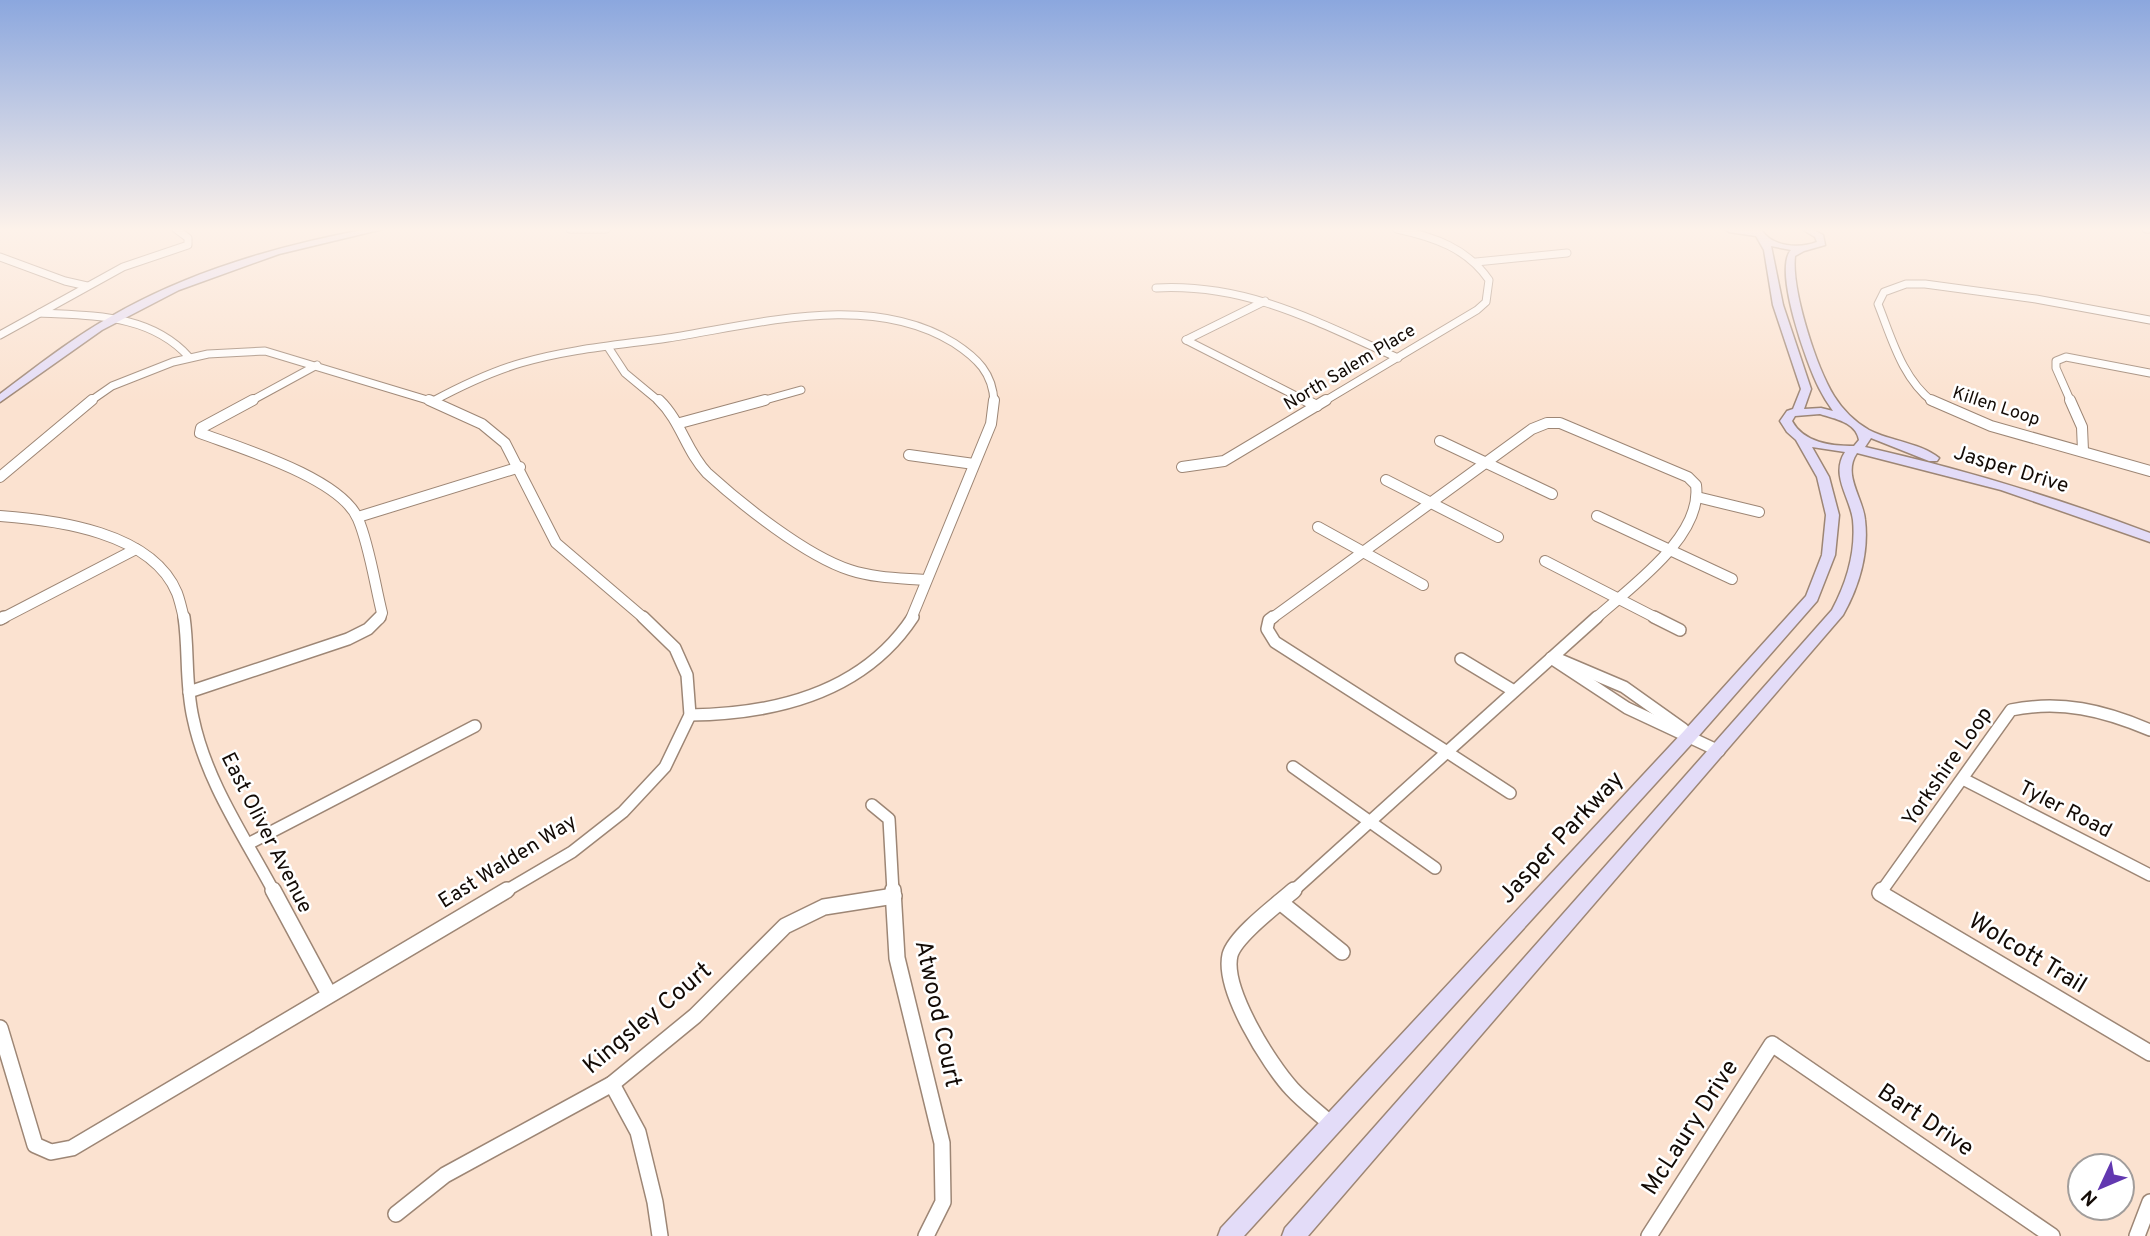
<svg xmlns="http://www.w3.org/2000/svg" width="2150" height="1236" font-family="Overpass,sans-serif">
	<rect width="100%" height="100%" fill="#fbe2d0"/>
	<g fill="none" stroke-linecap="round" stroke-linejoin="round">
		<defs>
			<g id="street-far3">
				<path d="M570,229H606"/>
				<path d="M2146,229H2150"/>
				<path d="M0,257L65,281L87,286"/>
				<path d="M1476,262L1567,253"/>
				<path d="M1156,288C1247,283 1317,322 1398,358"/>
				<path d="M40,313C94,316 150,314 189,357"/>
				<path d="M0,335L123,267L188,245V238L176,229"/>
				<path d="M1186,340L1308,402"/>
				<path d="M1186,340L1265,301"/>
				<path d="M608,347L625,373L660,402"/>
				<path d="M433,401C461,386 490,372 521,363C569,349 619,345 668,338C759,324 870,291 954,343C977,358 993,373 994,402"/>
				<path d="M89,402L112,386L173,362L208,354L265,351L434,402"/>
				<path d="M249,402L317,365"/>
				<path d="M758,402L801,390"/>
				<path d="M1323,402L1477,310L1486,302L1489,280C1467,248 1434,237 1397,229"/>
				<path d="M1933,402C1902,378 1892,339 1878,304L1884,292L1906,284H1925L2036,299L2150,320"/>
				<path d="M2071,402L2056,368V361L2066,357L2150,373"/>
			</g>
			<g id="street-far2">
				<path d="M253,400L201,428L200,433C240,448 341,478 358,519C369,544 375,585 382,613L379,619"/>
				<path d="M429,400L482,424L505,443L556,543L645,619"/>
				<path d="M659,400C681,421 686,451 707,473C741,504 806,556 850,570C874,578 900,578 925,580"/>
				<path d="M1305,400L1317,406"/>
				<path d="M1931,400L1991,426L2150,471"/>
				<path d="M2070,400L2082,427L2083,451"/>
				<path d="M680,423L765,400"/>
				<path d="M1440,441L1552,494"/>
				<path d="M909,455L974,464"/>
				<path d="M1182,467L1224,461L1326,400"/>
				<path d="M0,477L92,400"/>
				<path d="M1386,480L1498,537"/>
				<path d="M1697,497L1759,512"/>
				<path d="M0,516C56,520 152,532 177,593C180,601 182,610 184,619"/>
				<path d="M1597,516L1732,579"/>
				<path d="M358,517L520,467"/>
				<path d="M1318,527L1423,585"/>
				<path d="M1545,561L1658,619"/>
				<path d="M1,619L136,549"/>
				<path d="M911,619L991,424L994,400"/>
				<path d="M1271,619L1532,429L1547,423H1560L1688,477L1696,485C1703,537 1630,587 1595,619"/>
			</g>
			<g id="street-far1">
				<path d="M184,617C189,651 185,683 193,718C206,781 244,836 274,892"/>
				<path d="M1273,617L1269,620L1267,629L1275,642L1447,752"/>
				<path d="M1654,617L1680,630"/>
				<path d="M0,619L4,617"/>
				<path d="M1551,658L1627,708L1719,751"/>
				<path d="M1461,659L1514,691"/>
				<path d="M1558,659L1624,687L1683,729"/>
				<path d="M189,692L348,639L368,629L380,617"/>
				<path d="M690,715C775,714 863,693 913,617"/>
				<path d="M1447,752L1510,793"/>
				<path d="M1447,752L1597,617"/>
				<path d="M1293,767L1435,868"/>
				<path d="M1963,779L2150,875"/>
				<path d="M872,805L889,819L893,892"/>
				<path d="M248,844L475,726"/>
				<path d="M504,892L572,852L623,812L665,767L690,715L687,675L675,648L643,617"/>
				<path d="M1292,892L1447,752"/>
				<path d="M1881,892L2011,710C2061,700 2103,710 2150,730"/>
			</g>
			<g id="street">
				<path d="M273,890L329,994"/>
				<path d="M893,890L897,958L942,1143L943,1202L926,1236"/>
				<path d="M1294,890C1278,904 1235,936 1230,955C1222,989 1269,1064 1292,1089C1304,1102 1319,1113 1332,1125"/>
				<path d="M1882,890L1880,893L2150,1053"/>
				<path d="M1280,902L1342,952"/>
				<path d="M0,1028L35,1145L51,1152L72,1148L507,890"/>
				<path d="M612,1084L638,1132L655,1202L660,1236"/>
				<path d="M396,1214L445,1175L612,1084L695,1016L785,926L824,907L894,896"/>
				<path d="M1649,1236L1772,1044L2052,1236"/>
				<path d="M2137,1236L2150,1202"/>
			</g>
			<g id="secondary">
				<path d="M367,229H383L279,254L179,290L102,330L0,402V394C36,367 71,339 110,317C189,271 278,246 367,229Z"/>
				<path d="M1725,229L1753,231V229H1761C1771,247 1799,249 1817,242L1815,237L1802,229H1812L1823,235L1825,245L1804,251L1795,256C1791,289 1816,367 1834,396C1842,409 1855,422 1869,430C1890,441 1921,443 1939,458L1937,461H1929L1871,438L1865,447C1963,469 2057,498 2150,533V542L2001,490L1857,453C1842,475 1863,497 1865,520C1869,553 1859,587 1843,615L1308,1236H1282L1285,1228L1832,610C1847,582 1856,551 1853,520C1850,497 1830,475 1845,452L1812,447L1829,477L1839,515L1835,555L1817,601L1696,739L1244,1236H1218L1221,1228L1684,731L1806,596L1822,555L1826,515L1817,477L1796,440L1787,432L1780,421L1787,411L1793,409L1801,389L1773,305L1764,250L1756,236L1729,232ZM1771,246L1791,250C1773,270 1807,365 1819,388C1823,396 1828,404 1833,411L1821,408L1804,409L1811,389L1783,305ZM1820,414C1835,419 1856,422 1859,440L1854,446C1831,446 1804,443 1792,421L1795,416Z"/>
			</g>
		</defs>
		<use href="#street-far3" stroke="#9d8675" stroke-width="9"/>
		<use href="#street-far2" stroke="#9d8675" stroke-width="12"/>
		<use href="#street-far1" stroke="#9d8675" stroke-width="14"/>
		<use href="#street" stroke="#9d8675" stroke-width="18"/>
		<use href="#secondary" stroke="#9d8675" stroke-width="3"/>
		<use href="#street-far3" stroke="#fff" stroke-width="7"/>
		<use href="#street-far2" stroke="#fff" stroke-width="10"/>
		<use href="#street-far1" stroke="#fff" stroke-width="11"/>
		<use href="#street" stroke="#fff" stroke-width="15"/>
		<use href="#secondary" fill="#e3dcf8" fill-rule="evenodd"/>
	</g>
	<linearGradient id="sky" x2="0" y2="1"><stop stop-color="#8ba7de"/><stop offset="0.57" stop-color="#fdf2ea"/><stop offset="1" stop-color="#fdf2ea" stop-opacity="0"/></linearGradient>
	<rect width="2150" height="402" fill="url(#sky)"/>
	<g text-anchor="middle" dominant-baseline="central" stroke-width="5" stroke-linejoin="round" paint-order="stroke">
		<g font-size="18" fill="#130b06" stroke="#fff">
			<text transform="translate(1350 368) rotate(-31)">North Salem Place</text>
			<text transform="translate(1996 407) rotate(18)">Killen Loop</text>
		</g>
		<g font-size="21" fill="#130b06" stroke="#fff">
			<text transform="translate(2011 470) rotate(17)">Jasper Drive</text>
			<text transform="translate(1948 767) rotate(-55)">Yorkshire Loop</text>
			<text transform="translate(2065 810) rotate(27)">Tyler Road</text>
			<text transform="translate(266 833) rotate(63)">East Oliver Avenue</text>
			<text transform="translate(508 862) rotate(-32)">East Walden Way</text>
		</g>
		<g font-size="24" fill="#130b06" stroke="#fff">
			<text transform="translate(1562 838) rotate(-47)">Jasper Parkway</text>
			<text transform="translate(2027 954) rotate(31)">Wolcott Trail</text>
			<text transform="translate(937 1014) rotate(78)">Atwood Court</text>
			<text transform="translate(648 1019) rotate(-40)">Kingsley Court</text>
			<text transform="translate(1925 1121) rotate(34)">Bart Drive</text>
			<text transform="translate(1691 1128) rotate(-57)">McLaury Drive</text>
		</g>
	</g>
	<g transform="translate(2101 1187) rotate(226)"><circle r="33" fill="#ffffff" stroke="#a19d9b" stroke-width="2"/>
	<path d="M0-5L12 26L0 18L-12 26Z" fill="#6238b0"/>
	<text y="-10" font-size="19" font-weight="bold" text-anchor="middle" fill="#130b06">N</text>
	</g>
</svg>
